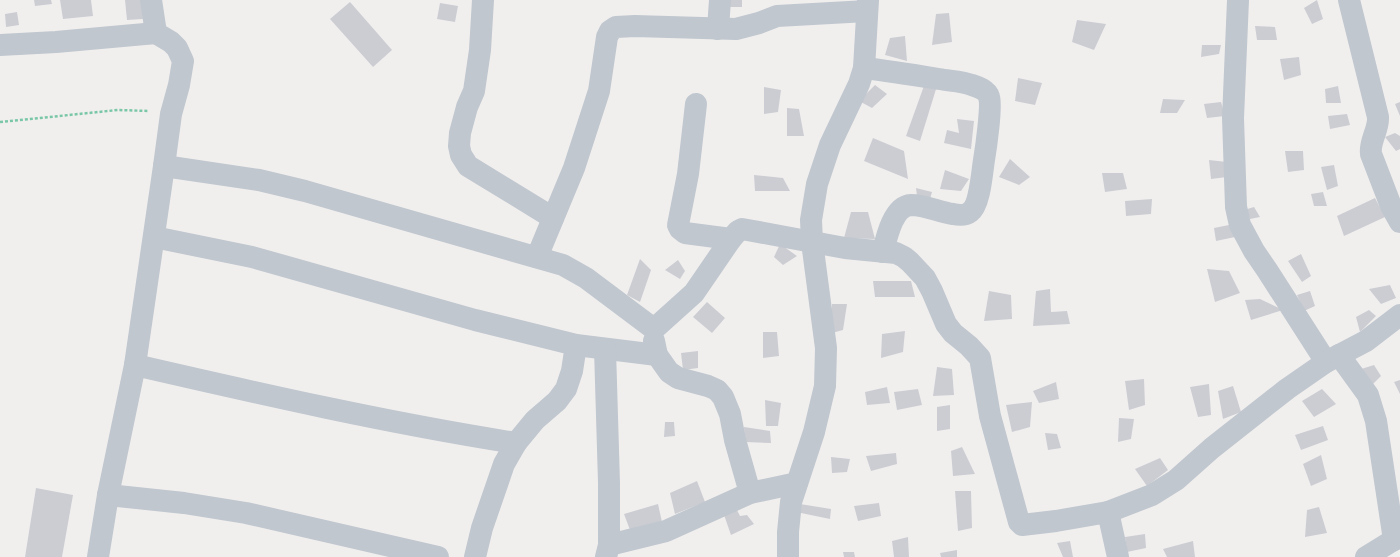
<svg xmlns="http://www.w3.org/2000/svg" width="1400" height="557" font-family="'Titillium Web',sans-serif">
	<rect width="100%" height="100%" fill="#f1efee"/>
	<g fill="#cccdd3">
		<path d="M34,0H51L52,4L35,6Z"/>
		<path d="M60,0H91L93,16L63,19Z"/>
		<path d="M125,0H142L143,19L127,20Z"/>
		<path d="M725,0H742V7H724Z"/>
		<path d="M1317,0L1323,19L1312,24L1304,8Z"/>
		<path d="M350,2L392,50L373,67L330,19Z"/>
		<path d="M440,3L458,6L455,22L437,19Z"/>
		<path d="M17,12L19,25L6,27L5,14Z"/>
		<path d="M949,13L952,42L932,45L936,14Z"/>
		<path d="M1077,20L1106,24L1094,50L1072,42Z"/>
		<path d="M1255,26L1275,27L1277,40H1257Z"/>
		<path d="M905,36L907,61L885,55L890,38Z"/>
		<path d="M1202,45H1221L1219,54L1201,57Z"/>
		<path d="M1299,57L1301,75L1284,80L1280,59Z"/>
		<path d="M1018,78L1042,83L1035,105L1015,101Z"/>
		<path d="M925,83L937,86L920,141L906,136Z"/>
		<path d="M875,85L887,94L872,108L859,101Z"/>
		<path d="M1338,86L1341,103H1326L1325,89Z"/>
		<path d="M764,87L781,90L778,112L764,114Z"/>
		<path d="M1163,99L1185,100L1177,113H1160Z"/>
		<path d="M1221,102L1225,116L1207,118L1204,104Z"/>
		<path d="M1400,102V116L1395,104Z"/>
		<path d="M787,108L799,109L804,136H787Z"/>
		<path d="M1347,114L1350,125L1330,129L1328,116Z"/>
		<path d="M957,119L974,121L971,149L944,143L947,130L959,133Z"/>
		<path d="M1395,133L1400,136V149L1396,151L1385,137Z"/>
		<path d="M873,138L904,151L908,179L864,161Z"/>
		<path d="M1285,151H1303L1304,170L1288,172Z"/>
		<path d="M1010,159L1030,177L1019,185L999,177Z"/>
		<path d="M1209,160L1227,162V177L1211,179Z"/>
		<path d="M1334,165L1338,186L1327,190L1321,167Z"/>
		<path d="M945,170L969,179L961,191L940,189Z"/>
		<path d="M1102,173H1123L1127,189L1105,192Z"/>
		<path d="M754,175L783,178L790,191H755Z"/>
		<path d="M916,188L932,192L930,199L917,196Z"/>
		<path d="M1323,192L1327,206H1314L1311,194Z"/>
		<path d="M1375,198L1385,217L1344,236L1337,216Z"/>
		<path d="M1152,199L1151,214L1126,216L1125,201Z"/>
		<path d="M1254,207L1260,217L1250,219L1244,210Z"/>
		<path d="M851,212H868L875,239L844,238Z"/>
		<path d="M1229,225L1235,237L1216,241L1214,228Z"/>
		<path d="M780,244L797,256L783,265L774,257Z"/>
		<path d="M1301,254L1311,276L1302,282L1288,261Z"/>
		<path d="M640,259L651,270L640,302L627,295Z"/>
		<path d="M678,260L685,271L680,279L665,270Z"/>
		<path d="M1207,269L1229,271L1240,293L1215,302Z"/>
		<path d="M873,281H911L915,297H875Z"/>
		<path d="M1390,285L1396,298L1381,304L1369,289Z"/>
		<path d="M1050,289L1051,312L1067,311L1070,324L1033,326L1036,291Z"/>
		<path d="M989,291L1011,295L1012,319L984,321Z"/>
		<path d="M1310,291L1315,306L1304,311L1297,295Z"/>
		<path d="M1260,299L1283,310L1251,320L1245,300Z"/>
		<path d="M707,302L725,318L712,333L693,317Z"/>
		<path d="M832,304H847L843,330L832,333Z"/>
		<path d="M1369,310L1376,316L1360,332L1356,317Z"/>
		<path d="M905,331L903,352L881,358L882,334Z"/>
		<path d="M763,332H777L779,356L763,358Z"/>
		<path d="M698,351V368L683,370L681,353Z"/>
		<path d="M1374,365L1381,376L1370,387L1358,370Z"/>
		<path d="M937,367L952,369L954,395L933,396Z"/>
		<path d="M1144,379L1145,405L1129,410L1125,381Z"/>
		<path d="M1400,380V394L1394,382Z"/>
		<path d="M1056,382L1059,399L1039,403L1033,391Z"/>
		<path d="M1209,384L1211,415L1198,417L1190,387Z"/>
		<path d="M1233,386L1241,412L1223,419L1218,391Z"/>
		<path d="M887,387L890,403L867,405L865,392Z"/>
		<path d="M918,389L922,405L897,410L894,392Z"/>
		<path d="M1322,389L1336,404L1314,417L1302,401Z"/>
		<path d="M765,400L781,403L778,426H766Z"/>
		<path d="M1032,402L1030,427L1012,432L1006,405Z"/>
		<path d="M950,405V429L937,431V407Z"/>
		<path d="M1119,418L1134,419L1131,439L1118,442Z"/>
		<path d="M665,422H674L675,436L664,437Z"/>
		<path d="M1323,426L1328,440L1301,450L1295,435Z"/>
		<path d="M744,427L770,431L771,443L745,442Z"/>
		<path d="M1045,433L1057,434L1061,448L1048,450Z"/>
		<path d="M962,447L975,474L953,476L951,451Z"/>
		<path d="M896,453L897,464L871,471L866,456Z"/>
		<path d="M1321,455L1327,479L1311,486L1303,464Z"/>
		<path d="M831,457L850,459L847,472L832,473Z"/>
		<path d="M1160,458L1168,470L1147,486L1135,469Z"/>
		<path d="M697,481L705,502L675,514L670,493Z"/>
		<path d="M36,488L73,495L62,557H25Z"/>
		<path d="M955,491H971L972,528L958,531Z"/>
		<path d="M879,503L881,516L858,521L854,506Z"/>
		<path d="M658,504L662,522L630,530L624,514Z"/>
		<path d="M800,504L831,509L830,519L801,513Z"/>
		<path d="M1319,507L1327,533L1305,537L1307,510Z"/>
		<path d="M736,508L740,516L747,515L754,524L731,535L723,512Z"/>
		<path d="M1145,534L1146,548L1127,552L1125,537Z"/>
		<path d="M908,537L909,557H894L892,541Z"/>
		<path d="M1070,541L1073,557H1063L1057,543Z"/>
		<path d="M1193,541L1195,557H1167L1163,549Z"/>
		<path d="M957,550V557H941L940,553Z"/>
		<path d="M843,552H854L855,557H844Z"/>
	</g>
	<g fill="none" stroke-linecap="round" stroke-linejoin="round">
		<path stroke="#7ac7a8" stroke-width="2.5" stroke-dasharray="3 2" stroke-linecap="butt" d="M0,122L118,110L149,111"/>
		<g stroke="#c0c7cf" stroke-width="22">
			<path d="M483,0L480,50L474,91L467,107L460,133L459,146L461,155L468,166L553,218"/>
			<path d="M1238,0L1233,118L1236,207L1240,225L1254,251L1267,270L1326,362"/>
			<path d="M1349,0L1378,117C1379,130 1369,141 1371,154L1391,206L1400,222"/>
			<path d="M718,29L720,0"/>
			<path d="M0,45L56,42L156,33"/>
			<path d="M864,68C889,71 914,75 939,79C950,81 962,81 972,85C978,87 987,90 989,97C992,106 986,148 984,160C982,172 980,205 970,212C965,216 958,215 953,214C939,212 925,205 911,205C893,206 886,239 883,252"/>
			<path d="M696,104L688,174L678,225L680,229L685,233L731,239"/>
			<path d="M164,166L259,180L305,191L563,265L586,278L654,329L694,293L731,239L738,231L742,229L845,248L896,253L904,257L910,262L925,278L932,291L946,324L953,333L969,346L980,358L990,416L1019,522L1022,525L1056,521L1108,512L1152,495L1176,480L1212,448L1287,389L1326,362L1366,341L1400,315"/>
			<path d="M154,237L252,257L475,320L576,345L657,355"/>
			<path d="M537,257L574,168L599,91L607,37L610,31L616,27L635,26L736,29L759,23L777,16L867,11"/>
			<path d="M654,341L657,355L669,372L678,378L708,386L717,390L723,397L730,414L735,440L750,493"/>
			<path d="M605,349L609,483V545L606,557"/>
			<path d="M1339,355L1368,395L1376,421L1394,540"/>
			<path d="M135,365C261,394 388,423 516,443"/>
			<path d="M108,495L184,503L246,513L438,557"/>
			<path d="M1108,512L1118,557"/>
			<path d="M609,545L666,531L750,493L797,483"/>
			<path d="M98,557L108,495L135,365L164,166L171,114L179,85L183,61L177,48L171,42L156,33L151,0"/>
			<path d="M475,557L482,528L504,464L516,443L535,420L557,401L566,389L572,371L576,345"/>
			<path d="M788,557V532L791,502L814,432L825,386L826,348L812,242L811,220L817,184L830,145L859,84L864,68L868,0"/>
			<path d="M1366,557L1400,536"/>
		</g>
	</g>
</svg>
